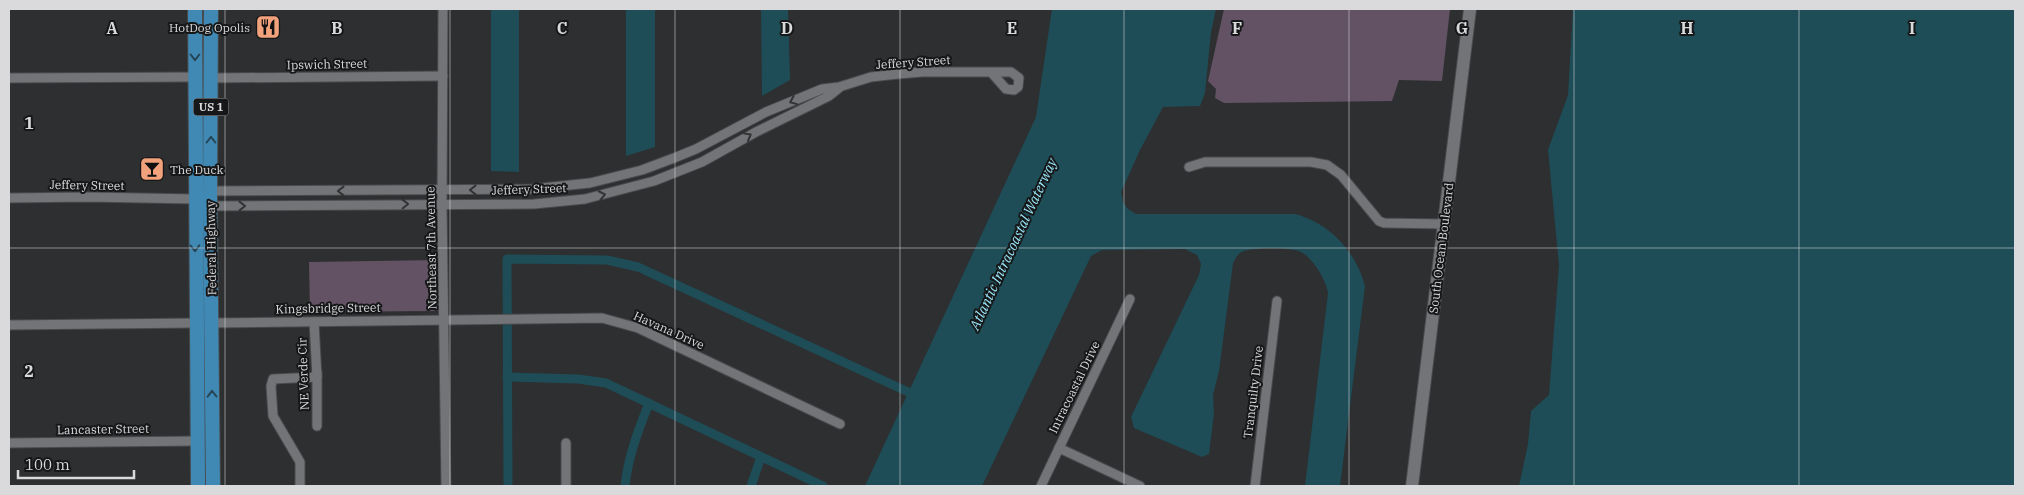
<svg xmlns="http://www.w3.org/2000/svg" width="2024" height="495" font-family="'IBM Plex Serif',serif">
	<rect width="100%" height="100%" fill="#2d2f31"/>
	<g fill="#635164">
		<path d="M1224,9H1450L1442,81L1399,80L1392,101L1224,103L1215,98L1216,89L1208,81Z"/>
		<path d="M437,260L438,311L310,312L309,262Z"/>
	</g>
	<g fill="#1e4d57">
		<path d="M491,9H519V172L491,171Z"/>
		<path d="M626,9H655V147L626,156Z"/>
		<path d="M761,9H788L790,80L762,96Z"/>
		<path d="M1052,9H1216L1211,32L1205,93L1200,106L1163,107L1140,150L1121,192L1123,202L1128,209L1136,214H1295C1330,223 1356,252 1365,286L1340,486H1305L1328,293C1326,280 1313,258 1301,252C1291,247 1248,247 1240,253C1237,255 1235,260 1233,263L1219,371L1213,395L1214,413L1209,454L1202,457L1134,428L1131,417L1199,275L1201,264L1197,255L1185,249L1102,250L1091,256L982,486H865L1036,117Z"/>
		<path d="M1573,9H2015V486H1519L1528,444L1531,411L1549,395L1559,265L1548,150L1568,95Z"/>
	</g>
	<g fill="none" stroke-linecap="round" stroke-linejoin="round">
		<g stroke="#1e4d57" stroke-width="9">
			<path d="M507,377L578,379L606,383L823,486"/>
			<path d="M508,486L507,259L607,260L638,267L919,397"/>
			<path d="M625,486C628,457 638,431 649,403"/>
			<path d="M751,486L761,457"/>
		</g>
		<defs>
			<g id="minor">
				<path d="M443,9L442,204L446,486"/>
				<path d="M9,78L195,77"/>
				<path d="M211,78L443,76"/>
				<path d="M1189,167L1205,162H1311L1327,165L1341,175L1379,221L1384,223L1444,224"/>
				<path d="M206,193L210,191L532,189L590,183L642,170L674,158L696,149L766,112L822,89L839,87L871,77L898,74L922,72H1011L1019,78L1018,87L1014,90L1006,89L991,72"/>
				<path d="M9,198L88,197L195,199L210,206L534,204L585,199L654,181L702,162L756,132L829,96L839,88"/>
				<path d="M212,323L602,318L638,328L840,424"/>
				<path d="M9,325L196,323"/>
				<path d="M317,372V426"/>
				<path d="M9,443L197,441"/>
				<path d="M566,443V486"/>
				<path d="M1059,448L1140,486"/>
				<path d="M300,486V462L273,416L271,386L273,379L317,377L314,322"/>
				<path d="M1041,486L1130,299"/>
				<path d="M1255,486L1277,301"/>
			</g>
			<path id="secondary" d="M1412,486L1470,9"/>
			<g id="primary">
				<path d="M195,9L198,486"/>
				<path d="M211,9L210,206L213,486"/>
			</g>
		</defs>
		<use href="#minor" stroke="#494a4c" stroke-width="11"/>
		<use href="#secondary" stroke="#494a4c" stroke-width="14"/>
		<use href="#primary" stroke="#494a4c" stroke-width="16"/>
		<use href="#minor" stroke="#737477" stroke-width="9"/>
		<use href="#secondary" stroke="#737477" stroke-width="12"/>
		<use href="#primary" stroke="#3f89b4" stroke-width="14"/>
	</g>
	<defs><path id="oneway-chevron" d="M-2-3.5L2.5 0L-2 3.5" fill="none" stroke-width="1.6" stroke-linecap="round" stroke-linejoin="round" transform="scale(1.25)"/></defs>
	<g stroke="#264556">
		<use href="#oneway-chevron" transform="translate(195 57) rotate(90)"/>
		<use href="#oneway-chevron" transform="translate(211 140) rotate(-90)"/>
		<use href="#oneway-chevron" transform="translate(195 248) rotate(89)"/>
		<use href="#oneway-chevron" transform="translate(212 394) rotate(-91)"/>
	</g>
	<g stroke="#323334">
		<use href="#oneway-chevron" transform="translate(793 101) rotate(158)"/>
		<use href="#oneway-chevron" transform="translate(748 136) rotate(-29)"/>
		<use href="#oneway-chevron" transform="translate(473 190) rotate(180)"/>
		<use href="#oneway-chevron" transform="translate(341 191) rotate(180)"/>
		<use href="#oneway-chevron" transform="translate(602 195) rotate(-12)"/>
		<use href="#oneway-chevron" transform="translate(405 204) rotate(-1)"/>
		<use href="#oneway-chevron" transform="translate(242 206)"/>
	</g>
	<path fill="none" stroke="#dadadc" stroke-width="1" stroke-opacity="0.55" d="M225,9V486M450,9V486M675,9V486M900,9V486M1124,9V486M1349,9V486M1574,9V486M1799,9V486M9,248H2015"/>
	<defs>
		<symbol id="restaurant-square" viewBox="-11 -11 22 22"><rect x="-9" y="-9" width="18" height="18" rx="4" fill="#f1a17b" stroke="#161718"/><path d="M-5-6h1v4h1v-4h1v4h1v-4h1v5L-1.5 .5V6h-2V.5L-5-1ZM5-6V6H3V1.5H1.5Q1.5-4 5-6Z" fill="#111"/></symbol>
		<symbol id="bar-square" viewBox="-11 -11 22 22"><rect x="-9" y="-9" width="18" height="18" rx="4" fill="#f1a17b" stroke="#161718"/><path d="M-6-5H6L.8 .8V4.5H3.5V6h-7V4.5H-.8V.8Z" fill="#111"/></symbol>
	</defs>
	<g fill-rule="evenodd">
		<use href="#restaurant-square" x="254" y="13" width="28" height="28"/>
		<use href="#bar-square" x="138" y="155" width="28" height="28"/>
	</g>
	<g text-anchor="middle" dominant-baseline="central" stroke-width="4" stroke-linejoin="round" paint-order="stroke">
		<rect fill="#161718" stroke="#9fa0a1" stroke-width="1" x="193.5" y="98.5" width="35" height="17" rx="4"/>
		<g font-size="11" font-weight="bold" fill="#dadadc">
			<text x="211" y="107">US 1</text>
		</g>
		<g font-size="12" fill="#dadadc" stroke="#161718" text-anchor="end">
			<text x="250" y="27">HotDog Opolis</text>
			<text x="170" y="169" text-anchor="start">The Duck</text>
		</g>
		<g font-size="12" fill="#dadadc" stroke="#161718">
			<text transform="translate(913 62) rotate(-4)">Jeffery Street</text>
			<text transform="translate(327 64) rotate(-1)">Ipswich Street</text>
			<text transform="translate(87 185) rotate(1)">Jeffery Street</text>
			<text transform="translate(529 189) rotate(-2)">Jeffery Street</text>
			<text transform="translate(211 248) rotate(-91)">Federal Highway</text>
			<text transform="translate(431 248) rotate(-91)">Northeast 7th Avenue</text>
			<text transform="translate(1441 248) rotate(-83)">South Ocean Boulevard</text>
			<text transform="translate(328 308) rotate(-1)">Kingsbridge Street</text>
			<text transform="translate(669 330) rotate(24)">Havana Drive</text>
			<text transform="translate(303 374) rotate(-92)">NE Verde Cir</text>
			<text transform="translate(1074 387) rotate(-64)">Intracoastal Drive</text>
			<text transform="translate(1253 392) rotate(-83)">Tranquilty Drive</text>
			<text transform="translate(103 429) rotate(-1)">Lancaster Street</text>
		</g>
		<g font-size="14" font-style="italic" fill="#9aeafd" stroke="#161718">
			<text transform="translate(1013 244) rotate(-65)">Atlantic Intracoastal Waterway</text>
		</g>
	</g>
	<g font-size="16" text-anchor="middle" font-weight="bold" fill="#dadadc" stroke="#161718" stroke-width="4" stroke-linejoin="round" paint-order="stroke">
		<text x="112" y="34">A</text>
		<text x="337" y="34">B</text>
		<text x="562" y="34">C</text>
		<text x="787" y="34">D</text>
		<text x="1012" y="34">E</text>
		<text x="1237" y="34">F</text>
		<text x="1462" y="34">G</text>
		<text x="1687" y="34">H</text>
		<text x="1912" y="34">I</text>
		<text x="29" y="129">1</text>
		<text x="29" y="377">2</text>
	</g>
	<rect width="2024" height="495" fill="none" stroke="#dadadc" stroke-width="20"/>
	<path d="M18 470v8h116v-8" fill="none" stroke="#dadadc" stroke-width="2.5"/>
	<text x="25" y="470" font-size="15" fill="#dadadc" stroke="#161718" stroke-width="4" paint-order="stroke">100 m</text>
</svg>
